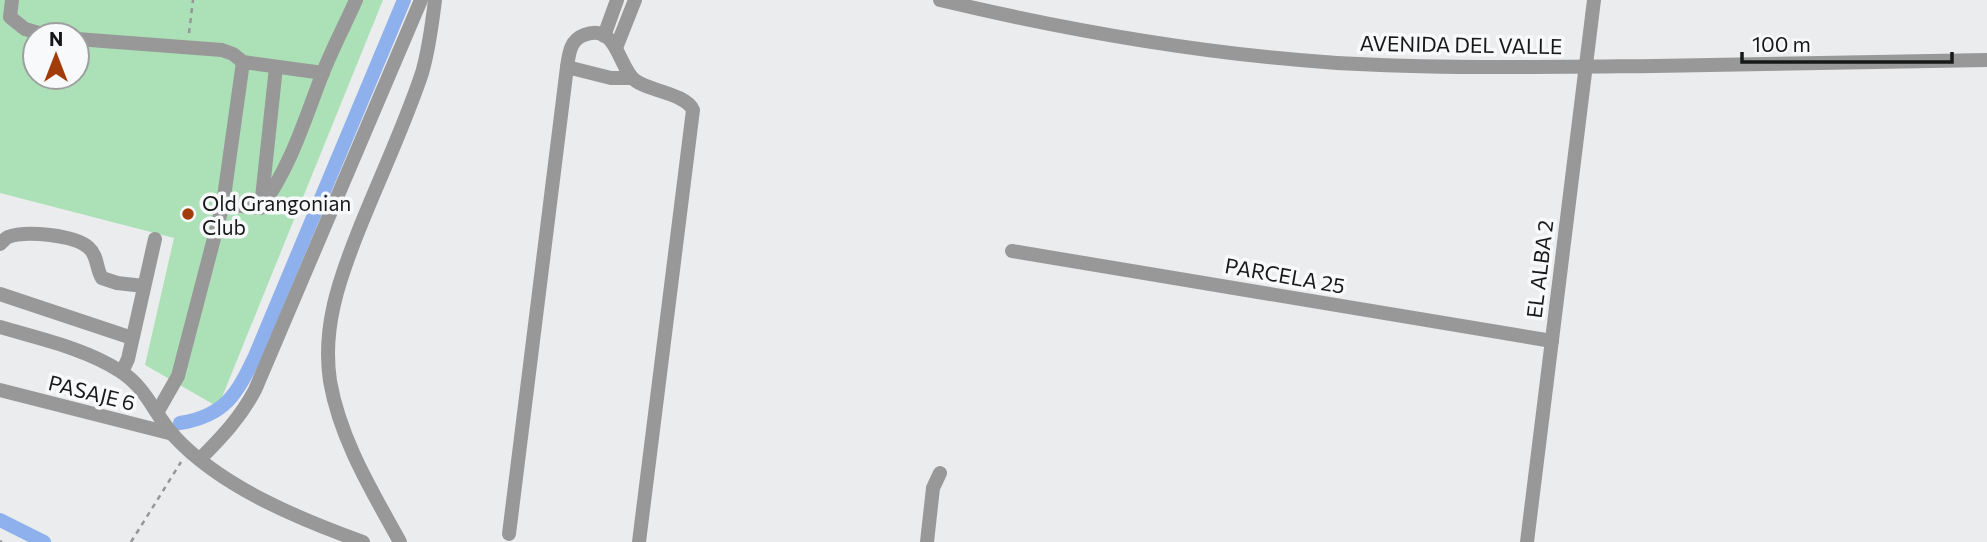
<svg xmlns="http://www.w3.org/2000/svg" width="1987" height="542" font-family="Commissioner,sans-serif">
	<rect width="100%" height="100%" fill="#ebecee"/>
	<path fill="#ace1b7" fill-rule="evenodd" d="M0,0H383L218,407L145,365L174,238L0,193ZM35,35H77V77H35Z"/>
	<g fill="none" stroke-linecap="round" stroke-linejoin="round">
		<g stroke="#8eb1ee" stroke-width="14">
			<path d="M180,423C225,416 237,394 255,356L404,0"/>
			<path d="M0,520L44,542"/>
		</g>
		<g stroke="#959697" stroke-width="2.5" stroke-dasharray="5 5" stroke-linecap="butt">
			<path d="M189,33L193,0"/>
			<path d="M0,541L2,542"/>
			<path d="M131,542L181,462"/>
		</g>
		<g stroke="#999899" stroke-width="14">
			<path d="M12,0L10,17L25,29L46,35"/>
			<path d="M940,0C1070,31 1204,54 1337,63C1443,69 1548,67 1654,66C1765,64 1876,62 1987,60"/>
			<path d="M604,36L617,0"/>
			<path d="M77,39L222,50L233,54L243,62L323,73"/>
			<path d="M616,48L635,0"/>
			<path d="M567,67L611,78H631"/>
			<path d="M223,204L243,62"/>
			<path d="M261,207L276,67"/>
			<path d="M0,244C2,242 6,238 8,237C25,230 76,235 89,248C98,256 96,269 102,278L117,283L144,286"/>
			<path d="M1012,251L1552,341"/>
			<path d="M0,294L132,338"/>
			<path d="M0,327C40,339 84,348 120,371C147,388 154,414 174,436C221,487 299,519 363,542"/>
			<path d="M122,372L128,359L155,239"/>
			<path d="M0,390L173,434"/>
			<path d="M158,411L178,376L223,204L261,208C292,163 303,124 322,75C332,49 345,25 356,0"/>
			<path d="M200,459C222,437 240,418 255,390L421,0"/>
			<path d="M509,534L567,67C569,54 570,40 584,35C618,22 618,69 636,81C650,91 686,94 693,110L639,542"/>
			<path d="M400,542C372,491 340,439 330,381C322,328 339,280 358,232C379,179 404,127 422,73C429,49 432,25 435,0"/>
			<path d="M927,542L933,488L940,473"/>
			<path d="M1527,542L1594,0"/>
		</g>
	</g>
	<circle fill="#a23d0b" stroke="#f8f9fb" stroke-width="2.5" cx="188" cy="214" r="7"/>
	<g text-anchor="middle" dominant-baseline="central" stroke-width="7" stroke-linejoin="round" paint-order="stroke">
		<g font-size="21" fill="#171818" stroke="#f8f9fb">
			<text transform="translate(1461 44) rotate(1)">AVENIDA DEL VALLE</text>
			<text transform="translate(1539 269) rotate(-83)">EL ALBA 2</text>
			<text transform="translate(1285 275) rotate(10)">PARCELA 25</text>
			<text transform="translate(92 392) rotate(14)">PASAJE 6</text>
		</g>
		<g font-size="21" fill="#171818" stroke="#f8f9fb" text-anchor="start">
			<text x="202" y="202">Old Grangonian<tspan x="202" dy="24">Club</tspan></text>
		</g>
	</g>
	<g transform="translate(56 56)"><circle r="33" fill="#f8f9fb" stroke="#9e9fa0" stroke-width="2"/>
	<path d="M0-5L12 26L0 18L-12 26Z" fill="#a23d0b"/>
	<text y="-10" font-size="19" font-weight="bold" text-anchor="middle" fill="#171818">N</text>
	</g>
	<path d="M1742 52v10h210v-10" fill="none" stroke="#171818" stroke-width="3.5"/>
	<text x="1752" y="52" font-size="21" fill="#171818" stroke="#f8f9fb" stroke-width="5" paint-order="stroke">100 m</text>
</svg>
